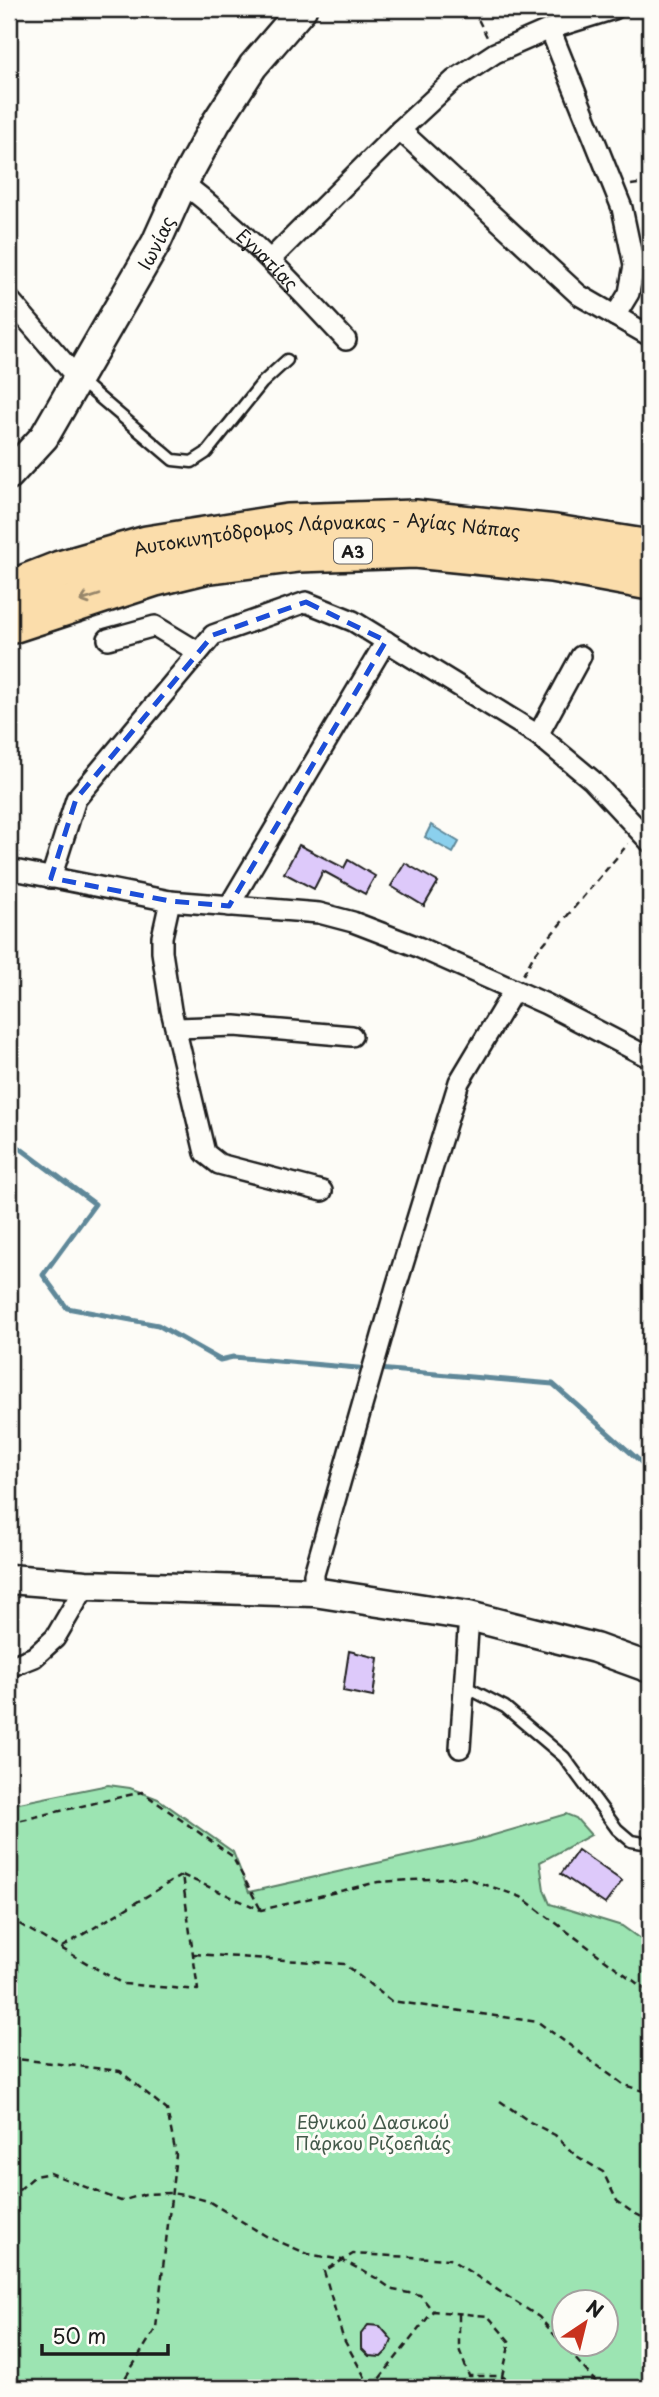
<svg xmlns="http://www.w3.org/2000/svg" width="659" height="2397" font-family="'Playpen Sans',sans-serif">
	<rect width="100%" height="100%" fill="#fdfcf7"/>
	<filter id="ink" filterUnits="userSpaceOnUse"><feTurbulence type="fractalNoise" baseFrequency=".0143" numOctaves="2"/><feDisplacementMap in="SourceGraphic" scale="14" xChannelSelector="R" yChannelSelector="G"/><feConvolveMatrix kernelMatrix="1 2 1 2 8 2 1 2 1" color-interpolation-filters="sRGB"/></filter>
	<g filter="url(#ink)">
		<path fill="#9ce4b2" stroke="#5c8067" stroke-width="2" fill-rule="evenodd" d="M108,1785L130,1788L158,1799L233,1852L249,1892L470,1842L566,1814L576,1818L591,1835L540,1862L544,1890L550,1904L622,1926L650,1946V2388H9V1805ZM564,2302H606V2344H564Z"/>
		<path fill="#8bd0ed" stroke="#5f8899" stroke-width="2" d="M431,825L459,842L453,853L425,837Z"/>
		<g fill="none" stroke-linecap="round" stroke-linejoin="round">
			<g stroke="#5f8899" stroke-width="5">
				<path d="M9,1140L95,1204L43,1275L67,1308L158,1325L220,1360L233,1357L369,1369"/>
				<path d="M378,1369L553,1384L650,1470"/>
			</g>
		</g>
		<g fill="#ddc9fa" stroke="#1c1c1c" stroke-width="2">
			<path d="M299,845L344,868L348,860L375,876L365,894L323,871L314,889L284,873Z"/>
			<path d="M405,863L438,882L424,906L391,886Z"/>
			<path d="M349,1651L378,1658L373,1697L343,1691Z"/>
			<path d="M578,1850L622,1881L605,1904L561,1874Z"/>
			<path d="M368,2325L380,2326L392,2340L388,2350L381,2357L369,2356L361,2348V2334Z"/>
		</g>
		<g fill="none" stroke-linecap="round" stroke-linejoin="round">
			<defs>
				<g id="service">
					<path d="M79,380L173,460L192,462L206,453L262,383L287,360"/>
					<path d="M464,1686L505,1707L564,1757L617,1829L631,1841L650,1844"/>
				</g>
				<g id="minor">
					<path d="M550,29L622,208L634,265L629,293L615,316"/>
					<path d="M400,130L579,295L650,336"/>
					<path id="s1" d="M183,183C244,230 294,284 346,340"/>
					<path d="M271,259L400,130L454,80L495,53L550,29L614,9"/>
					<path d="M9,299L78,379"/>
					<path d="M108,639L155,626L198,652"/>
					<path d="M538,735L581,656"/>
					<path d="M9,869L170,901L319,913L353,922L418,947L546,1004L650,1058"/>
					<path d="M51,878L76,799L213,635L306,602L353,621L538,735L592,780L650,842"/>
					<path d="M170,901L162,937V952L171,1010L205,1153L219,1164L322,1191"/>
					<path d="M229,906L386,641"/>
					<path d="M177,1028L235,1026L352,1036"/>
					<path d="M314,1592V1574L396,1287L459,1082L514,990"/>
					<path d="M9,1667L34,1657L55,1638L86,1585"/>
					<path d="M460,1748L469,1616"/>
				</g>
				<g id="secondary">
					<path id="s2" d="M9,475L44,437L156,243L183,183L216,123L253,66L302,9"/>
					<path d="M9,1579L86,1585L314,1592L469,1616L595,1648L650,1668"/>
				</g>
				<g id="motorway">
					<path id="s3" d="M9,590L60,570L147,545L288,523L415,519L555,534L650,549"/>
					<path d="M9,625L155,577L204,565L299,553L415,549L552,563L650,581"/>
				</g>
			</defs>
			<use href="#service" stroke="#1c1c1c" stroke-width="15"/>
			<use href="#minor" stroke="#1c1c1c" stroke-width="24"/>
			<use href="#secondary" stroke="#1c1c1c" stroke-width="33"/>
			<use href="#motorway" stroke="#1c1c1c" stroke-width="42"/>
			<g stroke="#1c1c1c" stroke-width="2.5" stroke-dasharray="7 5" stroke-linecap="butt">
				<path d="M473,9L487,37"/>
				<path d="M631,185L650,182"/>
				<path d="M523,975L534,955L628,844"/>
				<path d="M9,1823L142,1792L232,1856L261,1910"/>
				<path d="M182,1875L261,1910L378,1882L463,1877L521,1897L650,1993"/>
				<path d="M9,1918L123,1984L198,1990L182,1875L62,1947"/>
				<path d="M194,1954L344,1964L391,2001L538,2022L624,2085L650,2093"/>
				<path d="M9,2058L120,2071L167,2110L176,2155L156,2328L119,2388"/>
				<path d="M500,2101L530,2122L555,2135L575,2155L603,2172L617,2201L632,2212L650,2221"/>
				<path d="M9,2197L12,2196L35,2176L50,2173L121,2201L145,2194L171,2193L189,2196L208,2201L266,2236L308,2254L342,2260L376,2278L393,2290L420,2295L433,2311"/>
				<path d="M9,2326L13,2341L9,2350"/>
				<path d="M502,2376L518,2388"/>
				<path d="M502,2376L503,2388"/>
				<path d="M371,2388L343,2338L324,2271L353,2254L450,2259L539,2317L601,2388"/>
				<path d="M372,2388L433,2311L488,2316L510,2342L502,2376H469L459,2349V2314"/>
			</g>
			<use href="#service" stroke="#fdfcf7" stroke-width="10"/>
			<use href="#minor" stroke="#fdfcf7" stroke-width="19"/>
			<use href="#secondary" stroke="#fdfcf7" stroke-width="28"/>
			<use href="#motorway" stroke="#fbddab" stroke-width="37"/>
		</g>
		<defs><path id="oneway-shaft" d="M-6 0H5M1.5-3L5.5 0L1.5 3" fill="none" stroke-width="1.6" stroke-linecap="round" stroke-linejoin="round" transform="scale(1.75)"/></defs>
		<use stroke="#97866b" href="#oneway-shaft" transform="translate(90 598) rotate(162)"/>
	</g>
	<path fill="none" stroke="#1d4ed8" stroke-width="5" stroke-dasharray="14 9" stroke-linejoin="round" d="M306,602L386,641L229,906L170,901L51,878L76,799L213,635Z"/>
	<g text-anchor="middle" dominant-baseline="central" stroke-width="6" stroke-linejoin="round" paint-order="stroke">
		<rect fill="#fdfcf7" stroke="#605f5e" stroke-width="2" x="334" y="538.5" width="38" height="25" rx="5"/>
		<g font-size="16" font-weight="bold" fill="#1c1c1c">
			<text x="353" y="551">A3</text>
		</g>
		<g font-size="18" fill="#1c1c1c" stroke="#fdfcf7">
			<text stroke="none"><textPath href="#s2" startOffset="276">Ιωνίας</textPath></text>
			<text stroke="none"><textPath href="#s1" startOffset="114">Εγνατίας</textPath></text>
			<text stroke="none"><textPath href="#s3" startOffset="326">Αυτοκινητόδρομος Λάρνακας - Αγίας Νάπας</textPath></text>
		</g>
		<g font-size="18" fill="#425849" stroke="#fdfcf7">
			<text x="373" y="2121">Εθνικού Δασικού<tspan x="373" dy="21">Πάρκου Ριζοελιάς</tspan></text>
		</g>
	</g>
	<rect width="659" height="2397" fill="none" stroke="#fdfcf7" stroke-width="35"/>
	<rect x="18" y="18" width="624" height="2362" fill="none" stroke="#1c1c1c" stroke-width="2.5" filter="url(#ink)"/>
	<g transform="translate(585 2323) rotate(35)"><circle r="33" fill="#fdfcf7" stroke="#a3a29f" stroke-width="2"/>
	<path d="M0-5L12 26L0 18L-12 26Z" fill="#c8321e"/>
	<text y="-10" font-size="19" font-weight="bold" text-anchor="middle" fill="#1c1c1c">N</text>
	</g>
	<path d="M42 2344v10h126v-10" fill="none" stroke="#1c1c1c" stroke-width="3.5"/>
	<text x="52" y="2344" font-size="21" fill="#1c1c1c" stroke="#fdfcf7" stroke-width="5" paint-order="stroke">50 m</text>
</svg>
